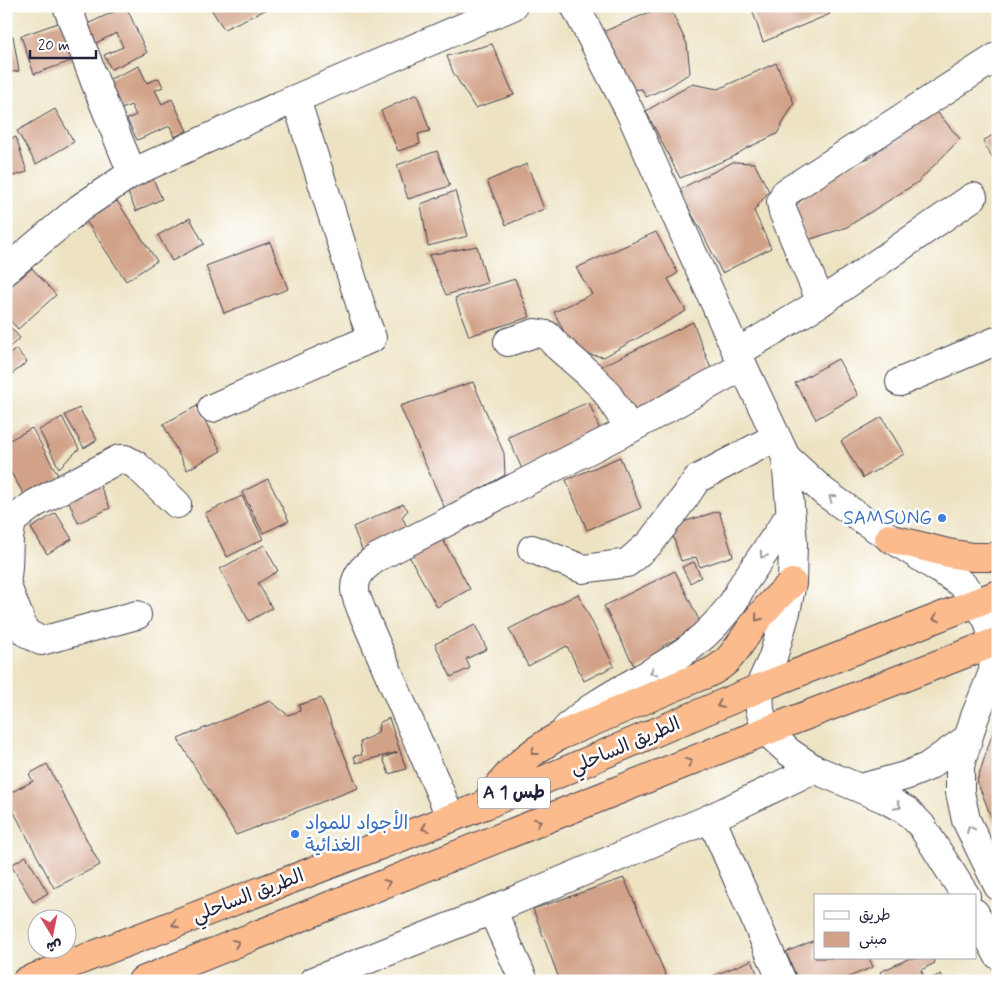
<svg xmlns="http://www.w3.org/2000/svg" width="1004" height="987" font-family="Mynerve,'Playpen Sans Arabic',sans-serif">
	<rect width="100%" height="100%" fill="#fff"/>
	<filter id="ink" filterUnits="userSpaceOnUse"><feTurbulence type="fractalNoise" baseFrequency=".02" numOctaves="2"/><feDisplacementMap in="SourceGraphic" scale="10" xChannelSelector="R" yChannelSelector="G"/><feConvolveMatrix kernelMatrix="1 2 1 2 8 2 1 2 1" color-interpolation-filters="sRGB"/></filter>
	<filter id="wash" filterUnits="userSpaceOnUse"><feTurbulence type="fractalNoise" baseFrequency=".0096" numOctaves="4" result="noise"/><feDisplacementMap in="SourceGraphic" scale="20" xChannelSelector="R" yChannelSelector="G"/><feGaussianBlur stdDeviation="1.12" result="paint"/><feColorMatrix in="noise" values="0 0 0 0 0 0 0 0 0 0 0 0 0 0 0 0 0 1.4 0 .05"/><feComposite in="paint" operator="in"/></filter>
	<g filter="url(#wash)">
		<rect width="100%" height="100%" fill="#ede3c3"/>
		<g id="blocks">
			<g fill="#d2a288">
				<path d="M126,6L147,53L111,69L104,55L123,47L117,33L91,45L83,26Z"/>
				<path d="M209,6H274L224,29Z"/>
				<path d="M454,6H465L456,11Z"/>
				<path d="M664,6H669L687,44L690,73L670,86L646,97L642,89L632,90L598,34Z"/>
				<path d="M751,6H827L830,14L763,42Z"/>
				<path d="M61,22L74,60L34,74L21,36Z"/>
				<path d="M13,36L19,71L6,73V37Z"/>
				<path d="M492,44L514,95L475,108L453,72L447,56Z"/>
				<path d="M776,63L794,103L777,134L747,148L731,158L680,178L646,111L692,84L718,89Z"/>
				<path d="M139,66L147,83L159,78L163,87L155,90L162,104L172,99L187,131L174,137L170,126L137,140L127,119L136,115L131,105L117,111L103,82Z"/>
				<path d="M417,94L430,131L418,134L420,144L398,151L381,111Z"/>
				<path d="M933,107L960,139L918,182L847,227L808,240L793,209L806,195L840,168L872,157L886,143Z"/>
				<path d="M55,109L74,142L36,164L17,131Z"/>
				<path d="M998,132V167L983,141Z"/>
				<path d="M16,137L27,172L6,178V140Z"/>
				<path d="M437,151L450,186L408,199L397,165Z"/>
				<path d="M733,162L754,163L769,191L754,211L771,248L722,273L702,232L678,190Z"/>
				<path d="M527,164L544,209L506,225L487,181Z"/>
				<path d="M153,179L162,199L136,211L127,191Z"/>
				<path d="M455,191L468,236L428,246L421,204Z"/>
				<path d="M117,201L157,261L126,281L86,221Z"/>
				<path d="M190,218L204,244L172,261L158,235Z"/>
				<path d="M656,232L678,273L668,279L686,311L604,357L574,352L554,312L592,294L576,268Z"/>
				<path d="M270,242L288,289L224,313L206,266Z"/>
				<path d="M477,246L487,283L446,295L429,255Z"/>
				<path d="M32,268L56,295L18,329L6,316V291Z"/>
				<path d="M515,279L530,317L469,336L455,298Z"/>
				<path d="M6,322L20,338L6,350Z"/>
				<path d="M693,322L713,374L630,414L600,367Z"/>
				<path d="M16,349L27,362L6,379V357Z"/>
				<path d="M838,359L858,395L816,419L795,383Z"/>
				<path d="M473,382L504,453L505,475L445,509L400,406Z"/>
				<path d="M589,402L601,433L522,469L508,437Z"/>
				<path d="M197,406L221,451L187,470L163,424Z"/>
				<path d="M79,408L97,440L84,448L65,415Z"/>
				<path d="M62,417L79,449L59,468L39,430Z"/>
				<path d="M882,417L904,454L863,478L841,441Z"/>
				<path d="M32,428L60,479L26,498L6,464V442Z"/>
				<path d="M620,457L641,508L587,530L566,480Z"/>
				<path d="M268,479L289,521L263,533L242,492Z"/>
				<path d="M99,483L110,508L78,523L67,497Z"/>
				<path d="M242,496L263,539L227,557L205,513Z"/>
				<path d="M403,504L408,510L402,517L409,531L363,552L353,527Z"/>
				<path d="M719,511L733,556L700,567L696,557L681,561L670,526Z"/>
				<path d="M56,513L72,539L47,554L31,528Z"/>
				<path d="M442,538L470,589L437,607L409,556Z"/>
				<path d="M264,545L278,571L258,583L272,608L249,621L220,569Z"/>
				<path d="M694,562L701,577L690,583L682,567Z"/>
				<path d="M675,571L702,626L662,646L666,655L636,670L604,606Z"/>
				<path d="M578,594L614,666L584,681L567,646L528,666L509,629Z"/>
				<path d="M475,625L487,649L466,659L470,668L451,677L435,644Z"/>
				<path d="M321,698L358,788L236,835L178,739L270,701L288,715L300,711L299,705Z"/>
				<path d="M389,718L406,769L389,774L383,758L398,752L356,763L354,756L362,755L360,742L378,733L379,723Z"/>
				<path d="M997,719H998V834L977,781Z"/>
				<path d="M47,764L100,865L54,888L6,797V795L33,781L29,774Z"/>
				<path d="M26,856L48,893L33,902L11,865Z"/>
				<path d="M624,878L667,978L659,981H560L533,909Z"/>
				<path d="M815,940V958H869L873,967L839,981H798L786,952Z"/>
				<path d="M910,958H933L935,963L921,970L926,981L941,974L944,981H885L880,972Z"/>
				<path d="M752,960L760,981H701Z"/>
			</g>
		</g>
	</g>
	<g filter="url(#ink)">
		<use href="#blocks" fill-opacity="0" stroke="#403f4f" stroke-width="1"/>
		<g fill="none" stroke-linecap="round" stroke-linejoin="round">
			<defs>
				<g id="minor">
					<path d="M67,6L95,82L132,173"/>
					<path d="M575,6L630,112L737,353L786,457L793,543L792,583L786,612L780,633L773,657L759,688L760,710L766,731L789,752L814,769L885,799L907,811L921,825L966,896"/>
					<path d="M6,270L80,208L132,173L281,105L513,6"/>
					<path d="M821,302L783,212L781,202L785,193L998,56"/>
					<path d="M508,342L535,333L547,335L557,346L589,374L604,389L630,429"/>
					<path d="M737,353L821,302L973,197"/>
					<path d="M900,382L998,340"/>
					<path d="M212,408L372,338L364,316L296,99"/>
					<path d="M786,457L824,492L866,522L962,584L977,602L988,621L994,642L993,672L974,719L960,766V792L966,820L998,886"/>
					<path d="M532,549L583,569L627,563L650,543L685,497L697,479L776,437"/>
					<path d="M6,586L8,567L9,538L12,521L34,504L119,459H125L136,465L177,504"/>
					<path d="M7,586L25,632L41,641L137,615"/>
					<path d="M566,729C602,693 653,677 693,645C708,633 723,617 734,601C738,594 741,587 745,581C760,559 775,537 790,515"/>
					<path d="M861,788L905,776L927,767L968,738"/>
					<path d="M451,818L361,609C359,603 355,595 355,589C355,573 366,565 378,557L630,429L743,366"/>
					<path d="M711,818L782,981"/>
					<path d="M492,910L524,981"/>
					<path d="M975,913L998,955"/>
					<path d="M314,981L492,910L711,818L814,769"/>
				</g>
				<g id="highway">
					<path d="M889,538L948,553L972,557H998"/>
					<path d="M485,804C506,774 526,754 559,736L696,678C733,666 735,648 757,620C767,606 780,594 792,583"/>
					<path d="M26,981L485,805L759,688L998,594"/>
					<path d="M142,981L766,731L998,641"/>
				</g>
			</defs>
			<use href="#minor" stroke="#403f4f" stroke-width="30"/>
			<use href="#highway" stroke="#403f4f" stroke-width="30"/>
			<use href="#minor" stroke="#fff" stroke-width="28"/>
			<use href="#highway" stroke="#fbbb8d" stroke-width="28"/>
		</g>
		<defs><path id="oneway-chevron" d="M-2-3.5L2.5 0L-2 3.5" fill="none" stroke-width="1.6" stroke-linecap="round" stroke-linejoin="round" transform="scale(1.25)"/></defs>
		<g stroke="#9c9ca7">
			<use href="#oneway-chevron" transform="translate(832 498) rotate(-144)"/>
			<use href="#oneway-chevron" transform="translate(763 555) rotate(124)"/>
			<use href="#oneway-chevron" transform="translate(653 672) rotate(150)"/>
			<use href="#oneway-chevron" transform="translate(898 806) rotate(28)"/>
			<use href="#oneway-chevron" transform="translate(970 829) rotate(-115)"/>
		</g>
		<g stroke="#8e6e64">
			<use href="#oneway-chevron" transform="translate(758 618) rotate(129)"/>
			<use href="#oneway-chevron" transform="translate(936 618) rotate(158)"/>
			<use href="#oneway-chevron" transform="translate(720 705) rotate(157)"/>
			<use href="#oneway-chevron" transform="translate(534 752) rotate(143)"/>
			<use href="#oneway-chevron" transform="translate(689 762) rotate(-22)"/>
			<use href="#oneway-chevron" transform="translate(538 822) rotate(-22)"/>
			<use href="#oneway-chevron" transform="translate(425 828) rotate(159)"/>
			<use href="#oneway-chevron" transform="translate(387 883) rotate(-22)"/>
			<use href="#oneway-chevron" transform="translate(175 924) rotate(159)"/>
			<use href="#oneway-chevron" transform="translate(236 943) rotate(-22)"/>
		</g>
	</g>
	<g fill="#3f7fe0" stroke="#fff" stroke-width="2">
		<circle cx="942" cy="518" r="5"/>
		<circle cx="295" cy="834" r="5"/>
	</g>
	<g text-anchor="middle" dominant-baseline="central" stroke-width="5" stroke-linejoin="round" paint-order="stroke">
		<rect fill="#fff" stroke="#646476" stroke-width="1" x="478" y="777.5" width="72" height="31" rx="4"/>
		<g font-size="18" font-weight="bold" fill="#22223b">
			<text x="514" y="793">A 1 طس</text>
		</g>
		<g font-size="19" fill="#366cbe" stroke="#fff" text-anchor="end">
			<text x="932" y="518">SAMSUNG</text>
			<text x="305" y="823" text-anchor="start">الأجواد للمواد<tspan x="305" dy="22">الغذائية</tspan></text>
		</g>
		<g font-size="19" fill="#22223b" stroke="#fff">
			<text transform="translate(625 746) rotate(-23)">الطريق الساحلي</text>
			<text transform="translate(248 896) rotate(-21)">الطريق الساحلي</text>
		</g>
	</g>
	<rect width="1004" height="987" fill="none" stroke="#fff" stroke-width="25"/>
	<rect x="814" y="894" width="162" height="65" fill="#ffffff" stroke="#a7a7b1"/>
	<rect x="824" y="911" width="25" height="8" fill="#ffffff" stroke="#a7a7b1"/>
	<text x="859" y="920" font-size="15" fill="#22223b">طريق</text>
	<rect x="824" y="932" width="25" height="15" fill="#d2a288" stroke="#a7a7b1"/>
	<text x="859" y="944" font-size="15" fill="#22223b">مبنى</text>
	<g transform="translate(52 934) rotate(170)"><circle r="24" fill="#ffffff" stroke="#a7a7b1"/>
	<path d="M0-4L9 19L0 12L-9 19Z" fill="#d1495b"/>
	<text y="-8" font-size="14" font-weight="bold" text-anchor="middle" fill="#22223b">ش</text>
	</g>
	<path d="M30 50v8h66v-8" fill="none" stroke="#22223b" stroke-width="2.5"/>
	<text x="38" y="50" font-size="15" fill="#22223b" stroke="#ffffff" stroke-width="4" paint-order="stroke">20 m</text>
</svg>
